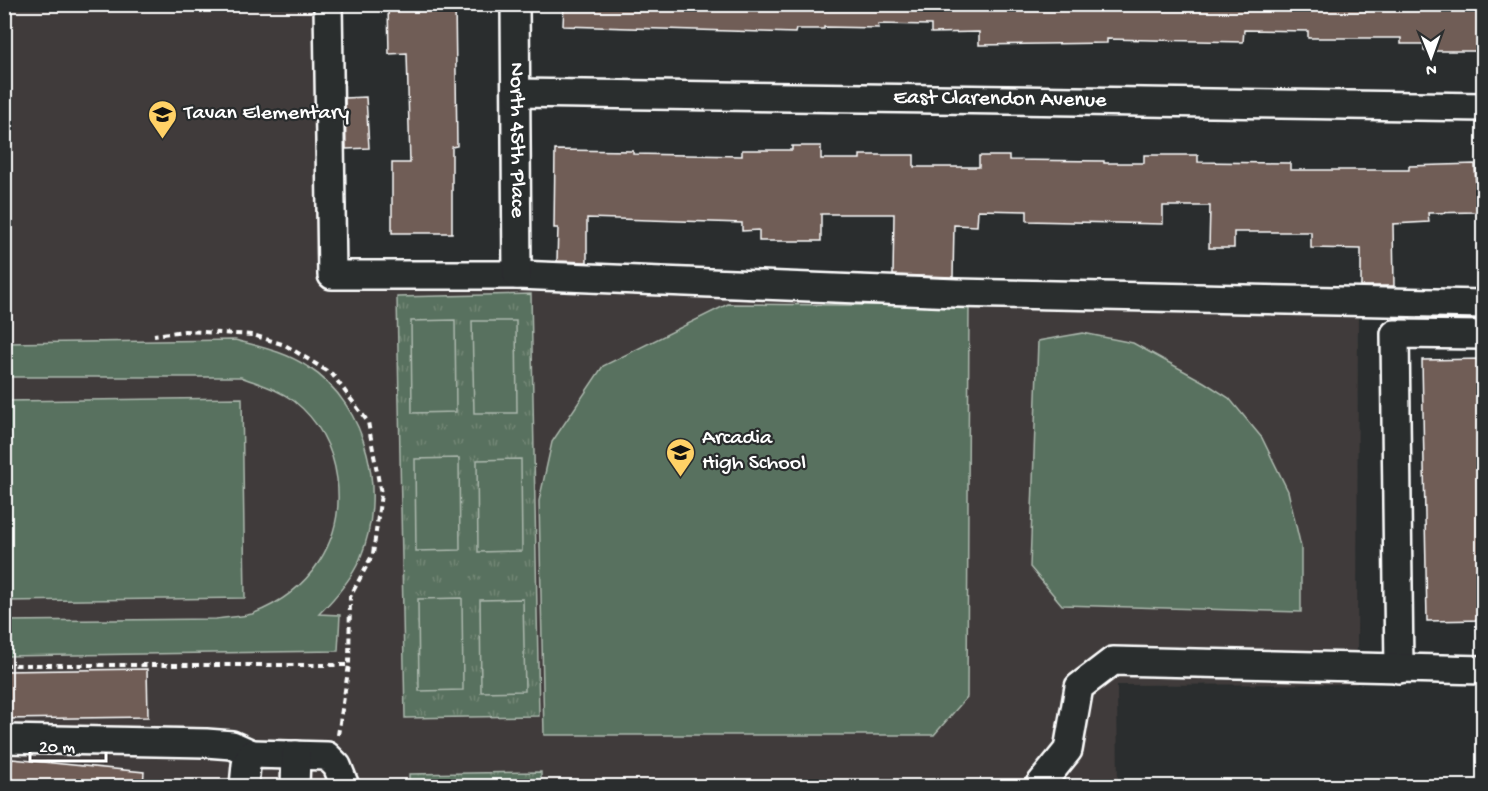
<svg xmlns="http://www.w3.org/2000/svg" width="1488" height="791" font-family="'Gochi Hand',sans-serif">
	<defs>
		<pattern id="grass-tufts" width="24" height="20" patternUnits="userSpaceOnUse" patternTransform="scale(1.5)"><rect width="24" height="20" fill="#59715e"/><path d="M3 7l-1-3M5 7V3M7 7l1-3M15 17l-1-3M17 17v-4M19 17l1-3" fill="none" stroke="#728676"/></pattern>
	</defs>
	<rect width="100%" height="100%" fill="#2a2d2e"/>
	<filter id="ink" filterUnits="userSpaceOnUse"><feTurbulence type="fractalNoise" baseFrequency=".0167" numOctaves="2"/><feDisplacementMap in="SourceGraphic" scale="12" xChannelSelector="R" yChannelSelector="G"/><feConvolveMatrix kernelMatrix="1 2 1 2 8 2 1 2 1" color-interpolation-filters="sRGB"/></filter>
	<g filter="url(#ink)">
		<path fill="#3f3b3a" d="M5,5H318L323,275L1358,302L1357,684L1117,685L1118,786H5Z"/>
		<g fill="url(#grass-tufts)" stroke="#acb8ae" stroke-width="1.5">
			<path d="M531,294L539,716L405,718L397,297Z"/>
			<path d="M541,772V786H409V774Z"/>
		</g>
		<g fill="#59715e" stroke="#acb8ae" stroke-width="1.5">
			<path d="M728,304L969,306L967,697L934,735H544L539,501L552,442L603,366Z"/>
			<path d="M455,320L456,412L412,413L411,321Z"/>
			<path d="M472,321H516L517,413H474Z"/>
			<path d="M1083,333L1133,343L1204,382L1229,398L1262,438L1288,491L1301,547V612L1062,605L1030,567L1038,341Z"/>
			<path d="M235,340C261,347 286,352 308,367C369,406 387,494 360,559C351,580 335,598 319,614L340,615L338,651L5,656V621L216,619C227,617 241,617 252,614C310,592 345,541 337,479C333,449 319,421 294,401C278,389 259,384 241,377H5V343Z"/>
			<path d="M242,398L245,598L5,601V401Z"/>
			<path d="M459,458L460,550L416,551L415,459Z"/>
			<path d="M521,459L522,551L478,552L477,460Z"/>
			<path d="M462,598L463,690L419,691L418,599Z"/>
			<path d="M523,599L525,691L481,692L480,600Z"/>
		</g>
		<g fill="#6f5d57" stroke="#fff" stroke-width="1.5">
			<path d="M388,4H455L457,146L452,147V233H392V163H410L407,53L389,54Z"/>
			<path d="M564,4H1478V51H1424V44H1401V38H1308V31L1244,30L1243,42L1107,39V43L979,45V32L931,33V25L878,24L879,28L824,27V29H796L795,33L563,26Z"/>
			<path d="M366,97L369,148L346,149L345,98Z"/>
			<path d="M792,146H821V159H860V155H914V167H979V156H1009V160L1104,161V163H1144V155H1198V162L1290,163V170H1409V166L1475,164L1477,212L1428,213L1429,222L1393,224L1394,286H1361V249L1311,248V232H1234V248H1209L1210,206H1163V224L1027,221V211L978,210L977,226L954,225L953,277L893,275L894,214H821V241H759V230L742,231V223L587,218V262L557,261L558,228H554L555,150L633,151V154L742,156V150H792Z"/>
			<path d="M1484,359V466H1482L1484,620L1427,621L1422,360Z"/>
			<path d="M147,669L148,717L4,719V671Z"/>
			<path d="M12,759L144,772L143,786H9Z"/>
		</g>
		<g fill="none" stroke-linecap="round" stroke-linejoin="round">
			<defs>
				<g id="minor">
					<path d="M328,4L332,275H517L956,293L1484,304"/>
					<path id="s1" d="M515,4L517,275"/>
					<path id="s2" d="M517,93L1484,107"/>
					<path d="M1399,669L1395,334L1484,335"/>
					<path d="M4,739L206,743L232,745L252,754"/>
					<path d="M244,786L246,765L252,754L327,756L337,766L345,786"/>
					<path d="M295,786L296,755"/>
					<path d="M1039,786L1068,750L1079,687L1113,661L1484,670"/>
				</g>
			</defs>
			<use href="#minor" stroke="#fff" stroke-width="32"/>
			<g stroke="#fff" stroke-width="4" stroke-dasharray="6 4.5" stroke-linecap="butt">
				<path d="M4,665H349L350,597L373,554L381,494L368,422L332,374L285,345L253,335L185,331L154,335"/>
				<path d="M338,735L349,665"/>
			</g>
			<use href="#minor" stroke="#2a2d2e" stroke-width="27"/>
		</g>
	</g>
	<defs>
		<symbol id="school-pin" viewBox="-11 -11 22 30"><path d="M0 17L-7.5 6A9.5 9.5 0 1 1 7.5 6Z" fill="#ffd166" stroke="#2a2d2e"/><path d="M0-5L7-2L0 1L-7-2ZM-4 1L0 2.5L4 1V4Q0 6-4 4Z" fill="#111"/></symbol>
	</defs>
	<g fill-rule="evenodd">
		<use href="#school-pin" x="146" y="98" width="33" height="45"/>
		<use href="#school-pin" x="664" y="436" width="33" height="45"/>
	</g>
	<g text-anchor="middle" dominant-baseline="central" stroke-width="4.5" stroke-linejoin="round" paint-order="stroke">
		<g font-size="22" fill="#fff" stroke="#2a2d2e">
			<text stroke="none"><textPath href="#s2" startOffset="483">East Clarendon Avenue</textPath></text>
			<text stroke="none"><textPath href="#s1" startOffset="136">North 45th Place</textPath></text>
		</g>
		<g font-size="22" fill="#fff" stroke="#2a2d2e" text-anchor="start">
			<text x="184" y="114">Tavan Elementary</text>
			<text x="702" y="439">Arcadia<tspan x="702" dy="25">High School</tspan></text>
		</g>
	</g>
	<rect width="1488" height="791" fill="none" stroke="#2a2d2e" stroke-width="24"/>
	<rect x="12" y="12" width="1464" height="767" fill="none" stroke="#fff" stroke-width="2" filter="url(#ink)"/>
	<g transform="translate(1431 57) rotate(179)" stroke="#2a2d2e" stroke-width="4.5" paint-order="stroke">
	<path d="M0-4.5L10 22L0 15L-10 22Z" fill="#ffffff"/>
	<text y="-9" font-size="16" font-weight="bold" text-anchor="middle" fill="#ffffff">N</text>
	</g>
	<path d="M30 752v9h76v-9" fill="none" stroke="#ffffff" stroke-width="3"/>
	<text x="39" y="752" font-size="18" fill="#ffffff" stroke="#2a2d2e" stroke-width="4.5" paint-order="stroke">20 m</text>
</svg>
